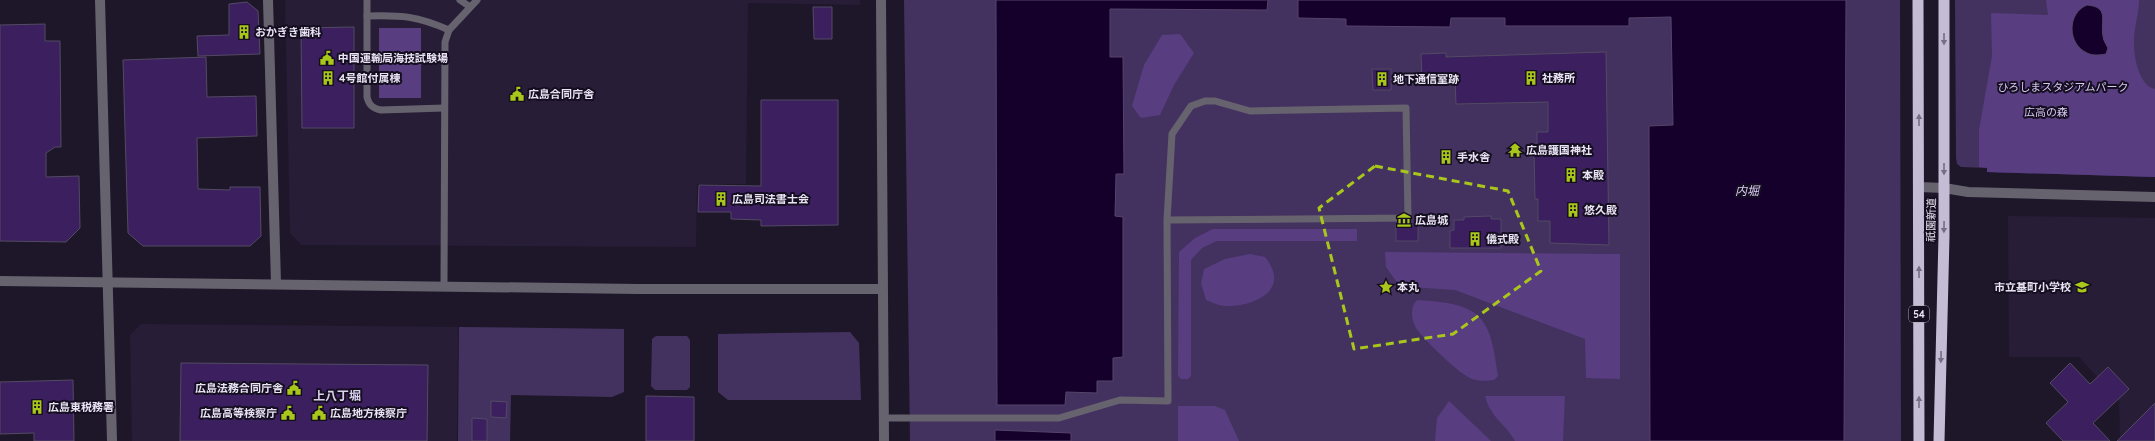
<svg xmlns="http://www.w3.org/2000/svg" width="2155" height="441" font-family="Quicksand,'Noto Sans JP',sans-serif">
	<rect width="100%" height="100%" fill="#1e172a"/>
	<g fill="#271d37">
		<path d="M285,0H860V5L748,3L746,184H697L696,247L301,245L290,233Z"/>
		<path d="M2008,216L2155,218V441H2120L2119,401L2079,357H2009Z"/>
		<path d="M141,324L458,327L457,441H132L130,335Z"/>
	</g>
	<g fill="#43325f">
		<path d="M904,0H1900L1901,441H910Z"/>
		<path d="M1955,0H2155V177L1987,172V168L1961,167L1957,164L1956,157Z"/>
		<path d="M459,327L624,329V392L612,397L511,395L510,441H458Z"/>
		<path d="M850,332L859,343L861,400H728L718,392V334Z"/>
		<path d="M656,336H687L690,340V387L687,390H655L651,386L652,339Z"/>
	</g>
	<g fill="#583d80">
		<path d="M2046,0H2139C2139,14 2134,27 2134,41C2133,55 2139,86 2155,89V177L1987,172V168L1979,167V130L1992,56L1991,13L2048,15Z"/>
		<rect x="379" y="28" width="42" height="70"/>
		<path d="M1180,34L1194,53L1174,85L1160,115L1141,118L1132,106L1144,65L1162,35Z"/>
		<path d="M1213,229H1357V241H1217L1202,248L1191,260V376L1188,379H1181L1178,376L1179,252L1195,238Z"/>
		<path d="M1385,252L1620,254V379L1586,378L1585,339L1455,290L1410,287L1396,281L1386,267Z"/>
		<path d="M1250,254L1265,257C1292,290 1254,307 1224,306C1218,305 1211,302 1206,300L1201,283L1204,269L1225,259Z"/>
		<path d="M1417,300C1480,304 1490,313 1498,376L1494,380C1484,381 1474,382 1465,375C1455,369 1422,338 1416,328C1411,319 1410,307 1417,300Z"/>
		<path d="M1485,396H1565L1563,441H1515C1505,423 1490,417 1485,396Z"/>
		<path d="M1449,401L1491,441H1435L1437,418Z"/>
		<path d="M1178,406H1215L1225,410L1239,441H1178Z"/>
	</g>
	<g fill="#15002c" stroke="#554468">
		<path d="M996,0H1268L1267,10L1110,9V57H1123L1124,174H1116L1115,216L1123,217V357L1113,358V381H1097V393L1066,392L1065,405H997Z"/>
		<path d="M1298,0H1846L1844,441H1650L1649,126L1673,125L1671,17L1629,18V26H1505V18H1451L1450,27L1346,26V19L1298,18Z"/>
		<path d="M2087,5C2110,7 2100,21 2103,36C2103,40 2106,44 2108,48L2106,54C2100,55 2093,56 2087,53C2067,44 2067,13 2087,5Z"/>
		<path d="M995,430L1071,433V441H995Z"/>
	</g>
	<g fill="#3b1f5f" stroke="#534b62">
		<path d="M247,2L258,11L260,54L198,56L197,36L229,35V4Z"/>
		<path d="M813,7H832V39H814Z"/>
		<path d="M45,24V41H60L61,147H55L46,153V177L79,176L80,228L66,242L0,241V25Z"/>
		<path d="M354,27V128H302L301,28Z"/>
		<path d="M1606,52L1609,245L1550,243V221H1538V199H1535L1534,152H1537V132H1548V102L1456,104L1455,78L1422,79L1421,54L1446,53V57Z"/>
		<path d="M206,57L207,97L256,96L257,136L197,138L198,189L230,190V187H260L261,236L250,246H143L128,233L123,60Z"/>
		<path d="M1372,69H1391V90H1373Z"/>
		<path d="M761,100H838V225L761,226V220L731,219V212H698L699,185L761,186Z"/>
		<path d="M1491,216V219H1501V248H1450V231L1454,230V220H1464V217Z"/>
		<rect x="1396" y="225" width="22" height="16"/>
		<path d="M181,363L428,365L427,441H180Z"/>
		<path d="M2070,363L2090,384L2108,367L2129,389L2093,423L2110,441H2063L2046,423L2068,402L2050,383Z"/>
		<path d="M73,380L74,441H34V433L0,434V382Z"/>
		<path d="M646,396L694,397V441H646Z"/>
		<path d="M491,401L507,402L506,418L491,417Z"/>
		<path d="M2155,403V441H2117Z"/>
		<path d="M472,418L487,419V441H472Z"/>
	</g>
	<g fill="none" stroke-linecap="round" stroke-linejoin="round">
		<g stroke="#67636e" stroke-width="7">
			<path d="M367,0V97C369,105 372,108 381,110L444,108"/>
			<path d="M460,0L470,7"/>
			<path d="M367,16C402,15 417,16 449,30"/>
			<path d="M444,286L445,42L449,30L477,0"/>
			<path d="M883,418H1059L1120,400L1168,401L1167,220L1172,134L1191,106L1205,101H1215L1250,111L1406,108L1408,218L1167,220"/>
		</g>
		<g stroke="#67636e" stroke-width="10">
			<path d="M100,0L112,441"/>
			<path d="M268,0L276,283"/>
			<path d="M881,0L884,441"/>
			<path d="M1919,187L1944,188L1968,192L2155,197"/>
			<path d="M0,281L638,289H882"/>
		</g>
		<g stroke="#c4bcd5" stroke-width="11">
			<path d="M1918,0L1919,441"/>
			<path d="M1939,441L1944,236V0"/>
		</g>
	</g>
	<defs><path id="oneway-solid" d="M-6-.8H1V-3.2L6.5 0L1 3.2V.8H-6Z"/></defs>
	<g fill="#756e84">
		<use href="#oneway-solid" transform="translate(1944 39) rotate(90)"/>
		<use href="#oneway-solid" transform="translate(1919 120) rotate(-90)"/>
		<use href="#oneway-solid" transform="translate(1944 169) rotate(90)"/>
		<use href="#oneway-solid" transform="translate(1944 227) rotate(91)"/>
		<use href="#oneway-solid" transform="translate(1919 272) rotate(-90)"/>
		<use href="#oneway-solid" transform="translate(1941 357) rotate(91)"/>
		<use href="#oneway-solid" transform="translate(1919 402) rotate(-90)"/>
	</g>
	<path fill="none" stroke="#a9c71a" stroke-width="3" stroke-dasharray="8 5" stroke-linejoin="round" d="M1375,166L1508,191L1541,271L1453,334L1354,349L1319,208Z"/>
	<defs>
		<symbol id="building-bare" viewBox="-9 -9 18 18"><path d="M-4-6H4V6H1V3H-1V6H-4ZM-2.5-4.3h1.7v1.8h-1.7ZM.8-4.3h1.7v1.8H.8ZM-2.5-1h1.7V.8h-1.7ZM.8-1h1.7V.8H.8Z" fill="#a9c71a" stroke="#150e21" stroke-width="2.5" paint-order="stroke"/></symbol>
		<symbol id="civic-bare" viewBox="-9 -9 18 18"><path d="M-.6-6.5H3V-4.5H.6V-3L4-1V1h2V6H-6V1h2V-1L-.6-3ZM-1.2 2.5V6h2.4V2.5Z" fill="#a9c71a" stroke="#150e21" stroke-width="2.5" paint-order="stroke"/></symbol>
		<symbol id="temple-bare" viewBox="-9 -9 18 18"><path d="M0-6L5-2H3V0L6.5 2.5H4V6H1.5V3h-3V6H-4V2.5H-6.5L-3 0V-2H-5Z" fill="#a9c71a" stroke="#150e21" stroke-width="2.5" paint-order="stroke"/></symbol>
		<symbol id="museum-bare" viewBox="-9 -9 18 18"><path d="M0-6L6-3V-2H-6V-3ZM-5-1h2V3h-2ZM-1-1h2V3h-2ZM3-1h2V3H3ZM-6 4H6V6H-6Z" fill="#a9c71a" stroke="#150e21" stroke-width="2.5" paint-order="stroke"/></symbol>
		<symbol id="sight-bare" viewBox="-9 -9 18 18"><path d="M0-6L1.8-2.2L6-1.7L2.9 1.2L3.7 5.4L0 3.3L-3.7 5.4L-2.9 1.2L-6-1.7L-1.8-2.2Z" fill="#a9c71a" stroke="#150e21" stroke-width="2.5" paint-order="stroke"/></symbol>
		<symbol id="school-bare" viewBox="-9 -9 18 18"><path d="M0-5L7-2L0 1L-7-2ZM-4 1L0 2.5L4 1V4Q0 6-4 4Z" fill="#a9c71a" stroke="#150e21" stroke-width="2.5" paint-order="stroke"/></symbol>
	</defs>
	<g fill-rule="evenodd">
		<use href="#building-bare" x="234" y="22" width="20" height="20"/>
		<use href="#civic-bare" x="317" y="48" width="20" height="20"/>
		<use href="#building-bare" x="318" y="68" width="20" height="20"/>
		<use href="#building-bare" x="1521" y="68" width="20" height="20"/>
		<use href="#building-bare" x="1372" y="69" width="20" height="20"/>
		<use href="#civic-bare" x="507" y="84" width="20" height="20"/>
		<use href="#temple-bare" x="1505" y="140" width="20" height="20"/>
		<use href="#building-bare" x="1436" y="147" width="20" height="20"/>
		<use href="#building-bare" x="1561" y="165" width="20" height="20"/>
		<use href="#building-bare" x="711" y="189" width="20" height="20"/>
		<use href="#building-bare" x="1563" y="200" width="20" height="20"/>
		<use href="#museum-bare" x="1394" y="210" width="20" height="20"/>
		<use href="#building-bare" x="1465" y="229" width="20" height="20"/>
		<use href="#sight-bare" x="1376" y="277" width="20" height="20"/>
		<use href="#school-bare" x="2072" y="277" width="20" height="20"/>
		<use href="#civic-bare" x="284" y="378" width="20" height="20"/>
		<use href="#building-bare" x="27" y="397" width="20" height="20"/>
		<use href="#civic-bare" x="278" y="403" width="20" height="20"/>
		<use href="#civic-bare" x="309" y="403" width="20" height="20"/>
	</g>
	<g text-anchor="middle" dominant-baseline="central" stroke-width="4" stroke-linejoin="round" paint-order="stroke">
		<rect fill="#150e21" stroke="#a9a4b4" stroke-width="1" x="1909" y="306" width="20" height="16" rx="3"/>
		<g font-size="10" font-weight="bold" fill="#e9e4f3">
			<text x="1919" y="314">54</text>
		</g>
		<g font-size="11" font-weight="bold" fill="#e9e4f3" stroke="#150e21" text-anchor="start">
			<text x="255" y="32">おかぎき歯科</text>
			<text x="338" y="58">中国運輸局海技試験場</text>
			<text x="339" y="78">4号館付属棟</text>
			<text x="1542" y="78">社務所</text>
			<text x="1393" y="79">地下通信室跡</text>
			<text x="528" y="94">広島合同庁舎</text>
			<text x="1526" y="150">広島護国神社</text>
			<text x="1457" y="157">手水舎</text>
			<text x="1582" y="175">本殿</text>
			<text x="732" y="199">広島司法書士会</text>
			<text x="1584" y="210">悠久殿</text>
			<text x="1415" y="220">広島城</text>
			<text x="1486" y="239">儀式殿</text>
			<text x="1397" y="287">本丸</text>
			<text x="2071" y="287" text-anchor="end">市立基町小学校</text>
			<text x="283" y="388" text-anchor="end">広島法務合同庁舎</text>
			<text x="48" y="407">広島東税務署</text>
			<text x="277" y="413" text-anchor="end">広島高等検察庁</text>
			<text x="330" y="413">広島地方検察庁</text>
		</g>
		<g font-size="11" fill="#d6c9f1" stroke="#150e21">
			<text x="2063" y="87">ひろしまスタジアムパーク</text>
			<text x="2046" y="112">広高の森</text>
		</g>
		<g font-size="11" fill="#e9e4f3" stroke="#150e21">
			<text transform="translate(1931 220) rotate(-89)">祇園新道</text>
		</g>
		<g font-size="12" font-style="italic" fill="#d9ccf4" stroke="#150e21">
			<text x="1747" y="190">内堀</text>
		</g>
		<g font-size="12" font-weight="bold" fill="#d9d0ec" stroke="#150e21">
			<text x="337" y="395">上八丁堀</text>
		</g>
	</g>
</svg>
